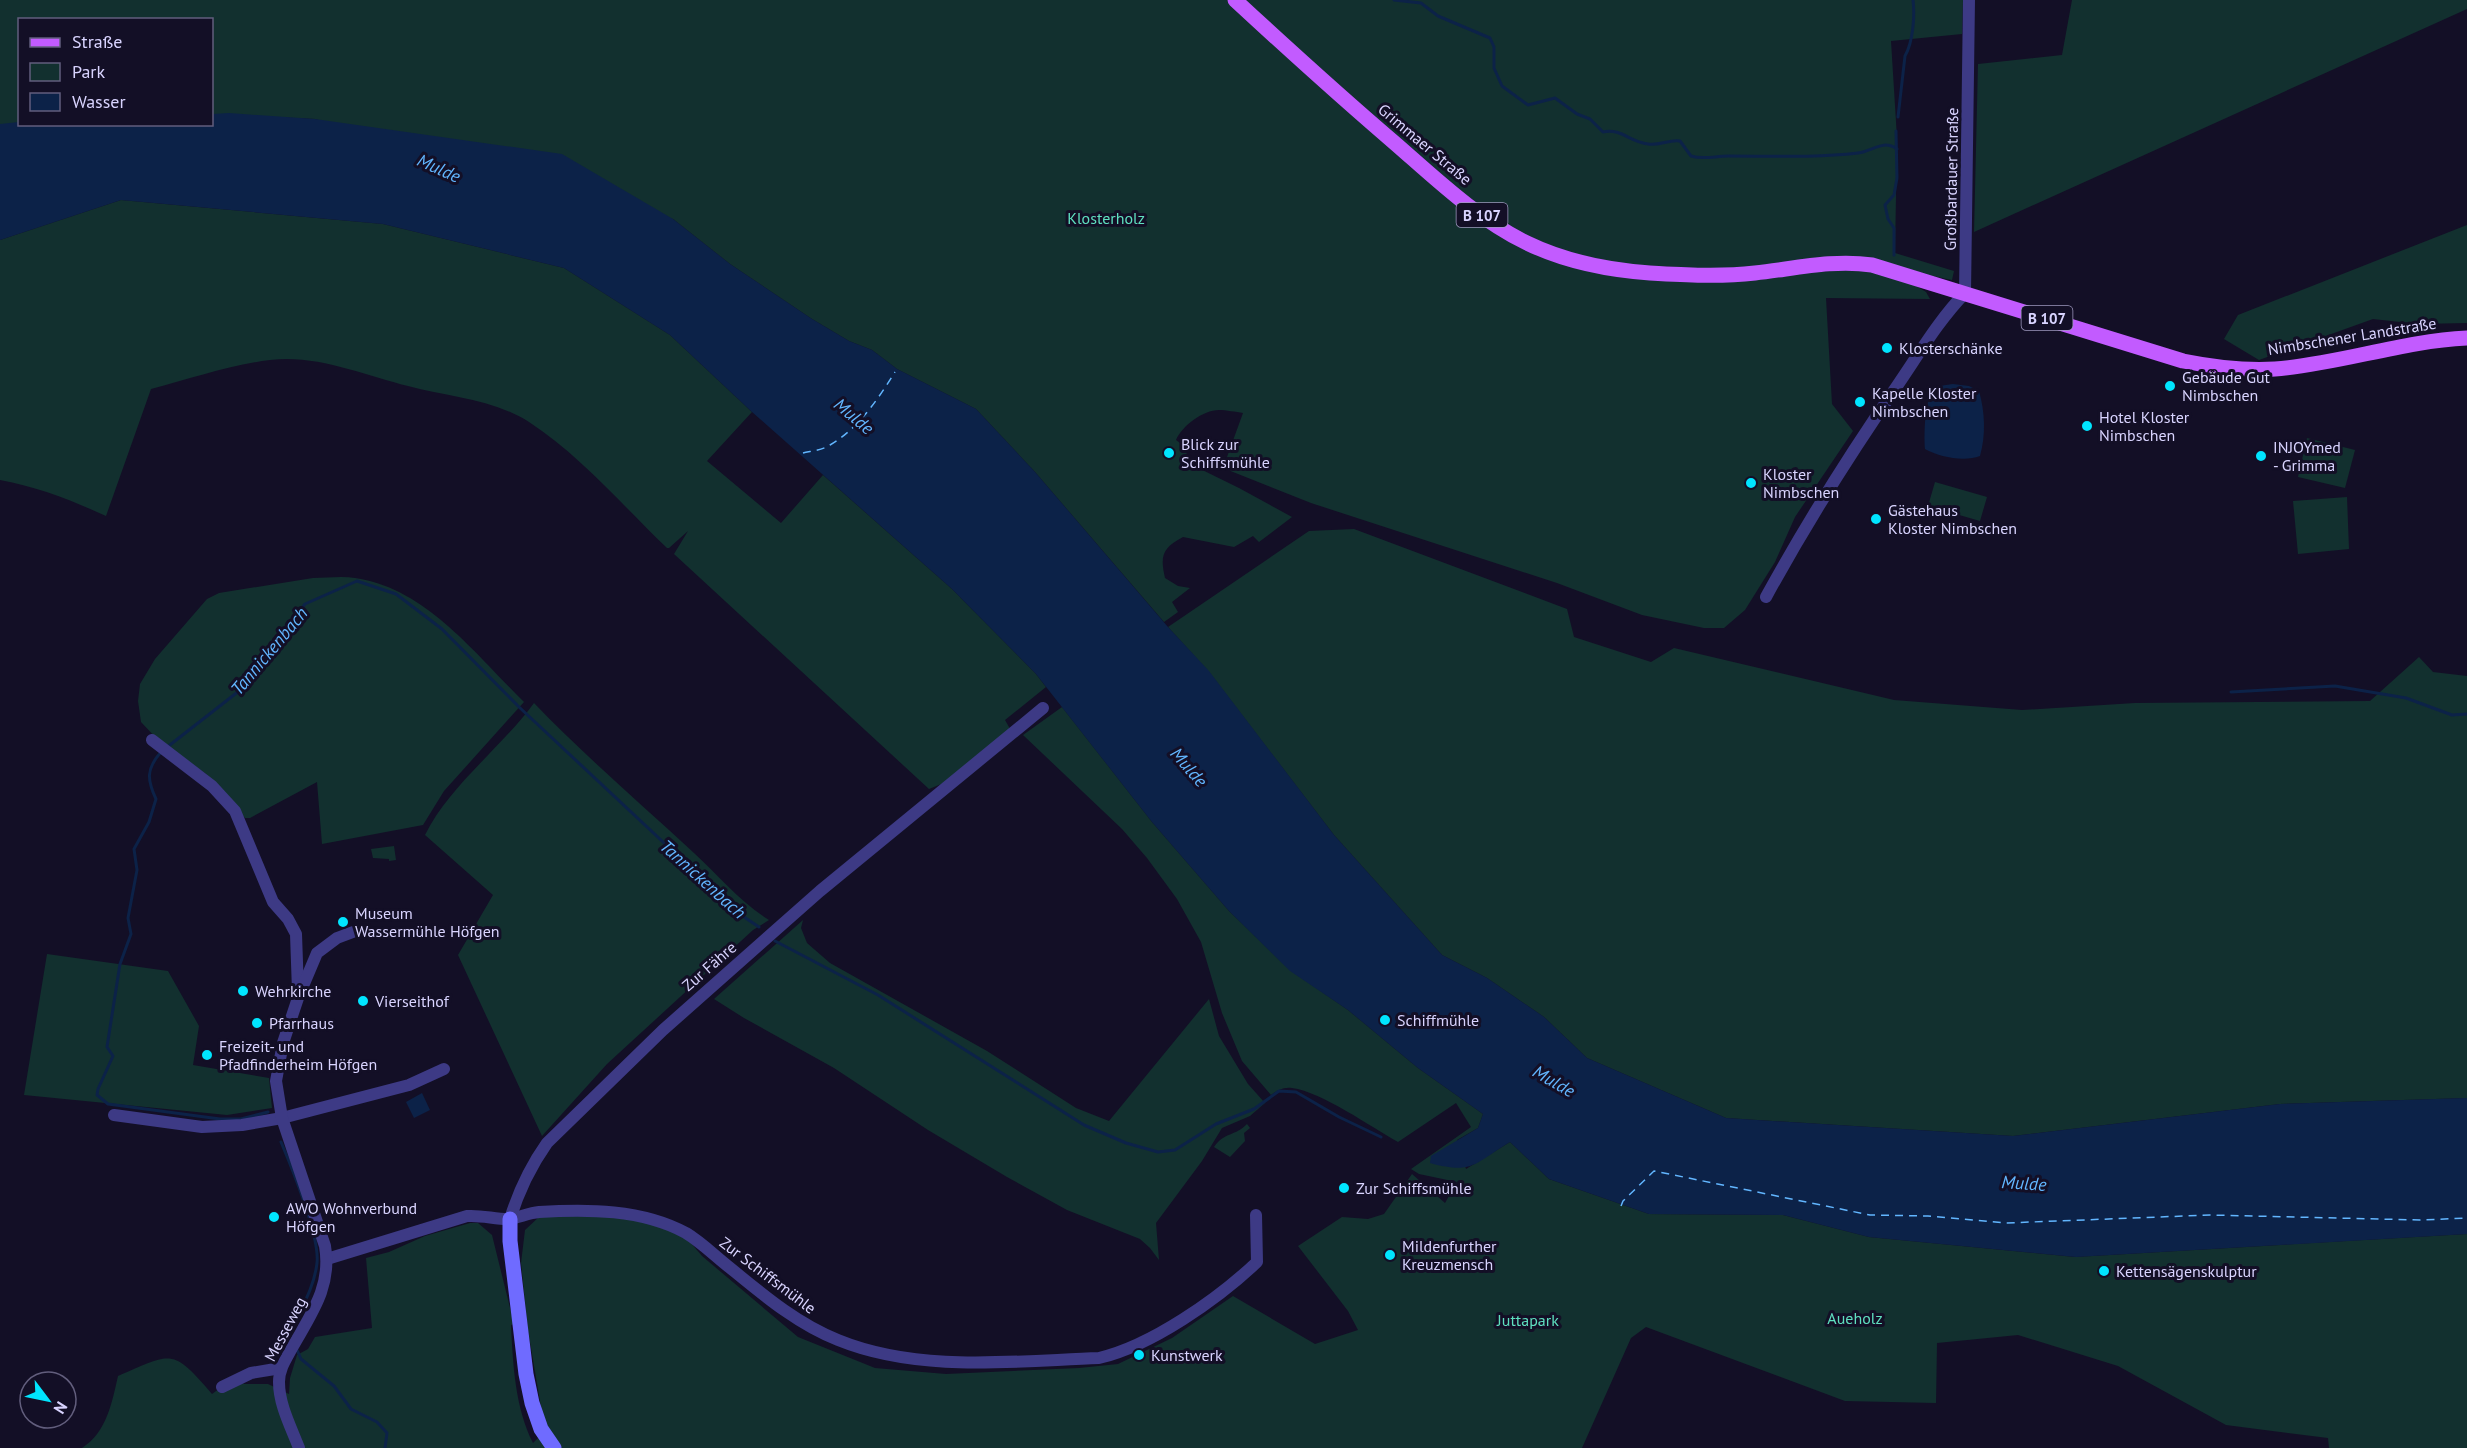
<svg xmlns="http://www.w3.org/2000/svg" width="2467" height="1448" font-family="'PT Sans',sans-serif">
	<rect width="100%" height="100%" fill="#130f26"/>
	<g fill="#12302f">
		<path d="M0,0H1227L1363,122L1560,263L1799,273L1863,269L1905,279L1926,292L1930,299L1826,298L1832,404L1853,431L1795,517L1775,562L1745,610L1724,628H1704L1642,615L1557,583L1311,503L1223,468L1243,413C1236,412 1226,410 1219,410C1203,410 1182,426 1176,440L1188,449L1184,461L1239,488L1292,517L1259,542L1253,536L1234,547L1183,537C1162,548 1160,556 1165,578L1178,586L1190,588L1172,602L1178,612L1164,622L1035,472L976,409L897,369L872,350L849,341L812,319L730,264L673,219L315,119L212,114V20H20L19,123L0,126Z"/>
		<path d="M1242,0H1963L1962,34L1891,41L1897,138L1895,253L1954,271L1952,280L1928,275L1891,264L1714,269L1621,264L1563,251L1517,231L1477,205Z"/>
		<path d="M2072,0H2467V9L1974,232L1978,64L2062,55Z"/>
		<path d="M121,200L383,224L564,268L670,335L752,412L707,461L781,523L823,475L952,589L1036,674L1046,687L1005,720L1013,734L961,776L929,789L674,554L688,531L669,548H667C622,505 581,456 529,422C493,399 449,397 408,386C364,375 316,354 270,360C230,365 190,379 151,389L106,516C71,500 38,487 0,480V240Z"/>
		<path d="M2467,225V323L2418,324L2373,319L2259,360L2224,339L2238,315Z"/>
		<path d="M2307,438L2355,450L2345,488L2298,477Z"/>
		<path d="M1935,482L1987,497L1980,521L1928,506Z"/>
		<path d="M2347,497L2349,549L2298,554L2293,501Z"/>
		<path d="M1354,529L1567,609L1574,637L1651,662L1674,648L1894,700L2022,710L2135,703L2370,701L2419,657L2433,672L2467,676V1098L2280,1104L2013,1136L1726,1118L1587,1058L1544,1017L1487,978L1442,955L1334,835L1209,672L1168,627L1309,531Z"/>
		<path d="M313,578C327,578 342,576 355,578C426,588 476,655 524,702L444,791L423,825L322,844L317,782L250,818H245L206,774L158,740L141,722L138,701L140,684L155,659L207,599L219,593Z"/>
		<path d="M534,703C585,756 640,803 694,853C719,876 740,902 769,920L753,930L607,1064L542,1136L458,955L493,895L425,835C449,786 501,748 534,703Z"/>
		<path d="M1062,707L1152,822L1229,911L1290,970L1348,1010L1418,1068L1483,1114L1478,1128L1457,1140L1466,1169L1510,1142L1549,1179L1649,1214L1783,1215L1869,1237L2075,1257L2467,1234V1448H2329L2328,1438L2226,1425L2118,1366L2018,1335L1937,1343L1936,1403L1845,1401L1646,1327L1631,1338L1582,1448H82C107,1432 112,1402 118,1376C172,1353 172,1347 212,1394L231,1380L245,1384H268L289,1394L290,1378L297,1355L308,1349L315,1337L372,1328L366,1258L389,1252L425,1236L470,1223H478L492,1235L514,1324L511,1325C513,1365 515,1407 533,1443L545,1431L528,1330L521,1263L525,1230L540,1216H638L685,1236L702,1256L798,1337L875,1368L946,1374L1079,1368L1118,1364L1172,1338L1233,1296L1315,1344L1358,1330L1348,1311L1298,1246L1342,1217L1368,1219L1384,1214L1412,1174L1445,1203L1457,1182L1419,1174L1411,1169L1471,1127L1456,1103L1398,1142C1371,1127 1322,1092 1292,1088C1283,1087 1278,1090 1271,1095L1242,1061L1222,1013L1201,942L1177,899L1147,858L1122,829L1023,735Z"/>
		<path d="M394,846L396,860L389,861V859L373,858L371,849Z"/>
		<path d="M803,920L801,928L807,943L830,963L987,1051L1076,1108L1109,1121L1209,999L1219,1036L1248,1084L1265,1103L1250,1116L1222,1128L1202,1161L1156,1223L1159,1260L1150,1248L1140,1239L1067,1210L1007,1177L928,1130L834,1068L744,1018L714,999Z"/>
		<path d="M47,954L168,971L199,1026L193,1065L269,1078L272,1108L227,1115L24,1095Z"/>
		<path d="M1247,1124L1250,1128L1244,1133L1245,1141L1230,1157L1214,1147C1224,1132 1236,1136 1247,1124Z"/>
	</g>
	<g fill="#0c2248">
		<path d="M229,113L315,119L562,154L673,219L730,264L812,319L849,341L872,350L897,369L976,409L1035,472L1168,627L1209,671L1334,835L1442,955L1487,978L1544,1017L1587,1058L1726,1118L2013,1136L2280,1104L2467,1098V1234L2076,1257L1869,1237L1783,1215L1649,1214L1549,1179L1510,1142C1475,1163 1473,1175 1430,1163L1431,1156L1478,1128L1483,1114L1418,1068L1348,1010L1290,971L1229,911L1152,822L1036,674L952,589L752,412L670,335L564,268L383,224L121,200L0,240V124L19,122L20,124H212V114Z"/>
		<path d="M1953,384L1969,386L1979,391C1985,412 1986,435 1980,456C1964,462 1939,457 1925,449C1924,436 1924,397 1935,389C1939,385 1947,385 1953,384Z"/>
		<path d="M422,1093L430,1110L414,1118L406,1102Z"/>
	</g>
	<g fill="none" stroke-linecap="round" stroke-linejoin="round">
		<g stroke="#0c2248" stroke-width="3">
			<path d="M1394,0L1421,3L1438,16L1490,38L1494,47V68L1502,86L1528,105L1555,98L1577,114L1590,119L1603,132C1621,128 1630,142 1648,144C1659,146 1670,139 1680,141L1691,156C1704,160 1715,156 1728,156C1771,156 1815,158 1858,153C1873,151 1883,139 1897,149"/>
			<path d="M1898,117L1905,56C1913,42 1915,16 1913,0"/>
			<path d="M1894,255V228L1888,219L1885,205L1894,195L1897,178L1896,131"/>
			<path d="M2231,692L2335,686L2406,698L2452,715L2467,714"/>
			<path d="M166,748L239,691L305,604L357,581L396,594L442,629L519,707L741,915L759,927"/>
			<path d="M161,752C146,769 147,780 156,799L149,822L134,849L137,870L128,918L131,934L120,964L107,1047L113,1056L98,1089L97,1095L108,1104L220,1119H241L268,1112"/>
			<path d="M775,941L878,995L1084,1125L1126,1143L1158,1152L1175,1150L1216,1124L1254,1109L1279,1091L1296,1092L1339,1117L1381,1137"/>
			<path d="M281,1142C292,1168 320,1237 317,1263C314,1289 300,1310 290,1333"/>
			<path d="M297,1350L301,1359L334,1386L351,1409L377,1422L387,1433L385,1448"/>
		</g>
		<g stroke="#62b6ff" stroke-width="1.5" stroke-dasharray="8 6" stroke-linecap="butt">
			<path d="M803,453C811,451 823,450 830,445C859,428 878,399 895,372"/>
			<path d="M1621,1206L1623,1201L1654,1171L1870,1215L1928,1216L2006,1223L2210,1215L2420,1220L2467,1218"/>
		</g>
		<g stroke="#3d3a85" stroke-width="12">
			<path d="M1766,597C1806,524 1850,454 1897,386C1919,354 1938,321 1965,293L1969,0"/>
			<path d="M152,740L212,786L235,811L273,902L288,919L296,934L298,991"/>
			<path d="M114,1115L202,1127L242,1125L282,1118L409,1085L444,1069"/>
			<path d="M510,1219C519,1190 530,1167 547,1143L663,1030L820,891L1043,708"/>
			<path d="M327,1259L467,1216C482,1215 494,1219 508,1219C518,1218 528,1213 539,1212C587,1209 642,1209 686,1233C701,1242 715,1256 729,1267C762,1294 797,1324 838,1340C919,1373 1014,1361 1099,1358C1151,1346 1218,1299 1257,1262L1256,1215"/>
			<path d="M222,1387L251,1373L281,1368"/>
			<path d="M299,1448C291,1427 279,1405 279,1382C279,1369 286,1359 292,1348C311,1314 332,1287 325,1246L282,1118L276,1081L283,1043L298,998L317,953L337,938L353,932"/>
		</g>
		<path stroke="#6f6bff" stroke-width="15" d="M510,1219V1241L526,1374L532,1403L541,1429L554,1448"/>
		<path stroke="#c25bff" stroke-width="15" d="M1235,0C1288,49 1342,98 1397,145C1437,180 1479,220 1527,243C1566,262 1608,270 1650,273C1685,275 1720,277 1755,273C1793,269 1833,259 1872,265L2183,361C2213,367 2244,371 2275,369C2340,364 2402,341 2467,338"/>
	</g>
	<g fill="#00e5ff" stroke="#130f26" stroke-width="2">
		<circle cx="1887" cy="348" r="6"/>
		<circle cx="2170" cy="386" r="6"/>
		<circle cx="1860" cy="402" r="6"/>
		<circle cx="2087" cy="426" r="6"/>
		<circle cx="1169" cy="453" r="6"/>
		<circle cx="2261" cy="456" r="6"/>
		<circle cx="1751" cy="483" r="6"/>
		<circle cx="1876" cy="519" r="6"/>
		<circle cx="343" cy="922" r="6"/>
		<circle cx="243" cy="991" r="6"/>
		<circle cx="363" cy="1001" r="6"/>
		<circle cx="1385" cy="1020" r="6"/>
		<circle cx="257" cy="1023" r="6"/>
		<circle cx="207" cy="1055" r="6"/>
		<circle cx="1344" cy="1188" r="6"/>
		<circle cx="274" cy="1217" r="6"/>
		<circle cx="1390" cy="1255" r="6"/>
		<circle cx="2104" cy="1271" r="6"/>
		<circle cx="1139" cy="1355" r="6"/>
	</g>
	<g text-anchor="middle" dominant-baseline="central" stroke-width="6" stroke-linejoin="round" paint-order="stroke">
		<g fill="#130f26" stroke="#9e99be" stroke-width="1.5">
			<rect x="1456.5" y="203" width="51" height="24" rx="4.5"/>
			<rect x="2021.5" y="306" width="51" height="24" rx="4.5"/>
		</g>
		<g font-size="15" font-weight="bold" fill="#d9d4ff">
			<text x="1482" y="215">B 107</text>
			<text x="2047" y="318">B 107</text>
		</g>
		<g font-size="16" fill="#d9d4ff" stroke="#130f26">
			<text transform="translate(1425 144) rotate(40)">Grimmaer Straße</text>
			<text transform="translate(1951 179) rotate(-89)">Großbardauer Straße</text>
			<text transform="translate(2352 336) rotate(-9)">Nimbschener Landstraße</text>
			<text transform="translate(709 966) rotate(-41)">Zur Fähre</text>
			<text transform="translate(768 1275) rotate(37)">Zur Schiffsmühle</text>
			<text transform="translate(285 1329) rotate(-62)">Messeweg</text>
		</g>
		<g font-size="16" fill="#5fe0c0" stroke="#130f26">
			<text x="1106" y="218">Klosterholz</text>
			<text x="1855" y="1318">Aueholz</text>
			<text x="1528" y="1320">Juttapark</text>
		</g>
		<g font-size="16" fill="#d9d4ff" stroke="#130f26" text-anchor="start">
			<text x="1899" y="348">Klosterschänke</text>
			<text x="2182" y="377">Gebäude Gut<tspan x="2182" dy="18">Nimbschen</tspan></text>
			<text x="1872" y="393">Kapelle Kloster<tspan x="1872" dy="18">Nimbschen</tspan></text>
			<text x="2099" y="417">Hotel Kloster<tspan x="2099" dy="18">Nimbschen</tspan></text>
			<text x="1181" y="444">Blick zur<tspan x="1181" dy="18">Schiffsmühle</tspan></text>
			<text x="2273" y="447">INJOYmed<tspan x="2273" dy="18">- Grimma</tspan></text>
			<text x="1763" y="474">Kloster<tspan x="1763" dy="18">Nimbschen</tspan></text>
			<text x="1888" y="510">Gästehaus<tspan x="1888" dy="18">Kloster Nimbschen</tspan></text>
			<text x="355" y="913">Museum<tspan x="355" dy="18">Wassermühle Höfgen</tspan></text>
			<text x="255" y="991">Wehrkirche</text>
			<text x="375" y="1001">Vierseithof</text>
			<text x="1397" y="1020">Schiffmühle</text>
			<text x="269" y="1023">Pfarrhaus</text>
			<text x="219" y="1046">Freizeit- und<tspan x="219" dy="18">Pfadfinderheim Höfgen</tspan></text>
			<text x="1356" y="1188">Zur Schiffsmühle</text>
			<text x="286" y="1208">AWO Wohnverbund<tspan x="286" dy="18">Höfgen</tspan></text>
			<text x="1402" y="1246">Mildenfurther<tspan x="1402" dy="18">Kreuzmensch</tspan></text>
			<text x="2116" y="1271">Kettensägenskulptur</text>
			<text x="1151" y="1355">Kunstwerk</text>
		</g>
		<g font-size="18" font-style="italic" fill="#62b6ff" stroke="#130f26">
			<text transform="translate(439 168) rotate(24)">Mulde</text>
			<text transform="translate(854 416) rotate(40)">Mulde</text>
			<text transform="translate(269 651) rotate(-50)">Tannickenbach</text>
			<text transform="translate(1189 767) rotate(49)">Mulde</text>
			<text transform="translate(703 879) rotate(42)">Tannickenbach</text>
			<text transform="translate(1554 1081) rotate(30)">Mulde</text>
			<text transform="translate(2024 1183) rotate(4)">Mulde</text>
		</g>
	</g>
	<rect x="18" y="18" width="195" height="108" fill="#130f26" stroke="#625e7d" stroke-width="1.5"/>
	<rect x="30" y="38" width="30" height="9" fill="#c25bff" stroke="#625e7d" stroke-width="1.5"/>
	<text x="72" y="48" font-size="18" fill="#d9d4ff">Straße</text>
	<rect x="30" y="63" width="30" height="18" fill="#12302f" stroke="#625e7d" stroke-width="1.5"/>
	<text x="72" y="78" font-size="18" fill="#d9d4ff">Park</text>
	<rect x="30" y="93" width="30" height="18" fill="#0c2248" stroke="#625e7d" stroke-width="1.5"/>
	<text x="72" y="108" font-size="18" fill="#d9d4ff">Wasser</text>
	<g transform="translate(48 1400) rotate(122)"><circle r="28" fill="#130f26" stroke="#625e7d" stroke-width="1.5"/>
	<path d="M0-4.5L10 22L0 15L-10 22Z" fill="#00e5ff"/>
	<text y="-9" font-size="16" font-weight="bold" text-anchor="middle" fill="#d9d4ff">N</text>
	</g>
</svg>
